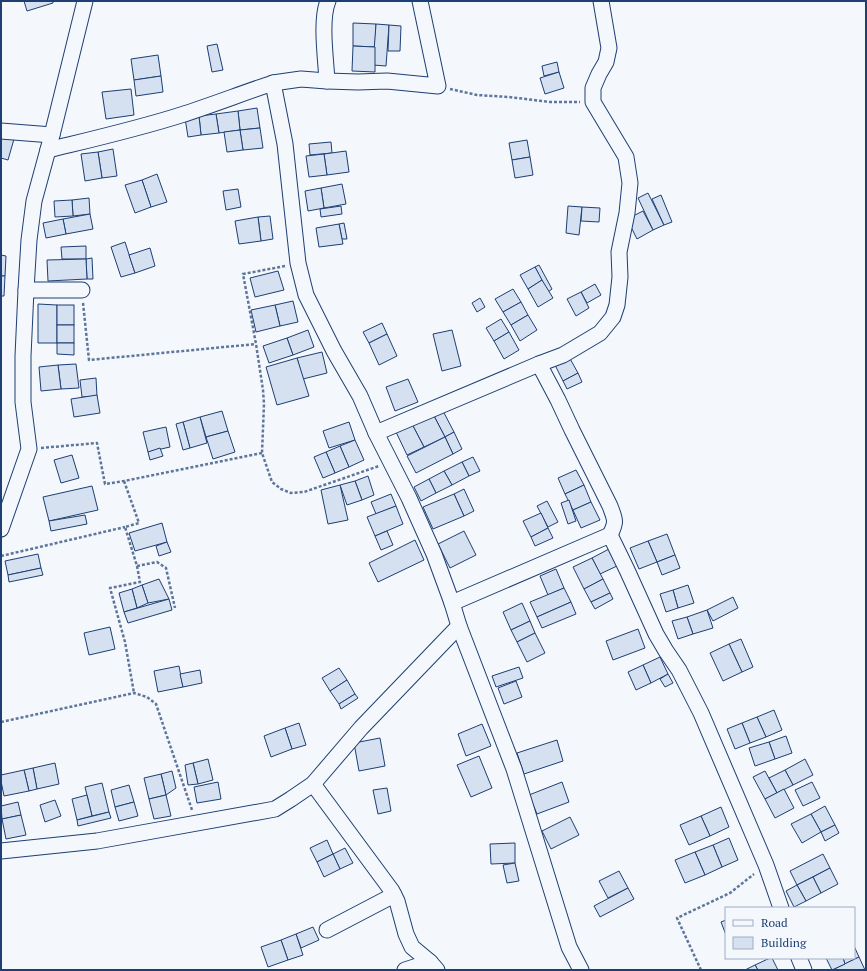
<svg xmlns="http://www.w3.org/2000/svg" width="867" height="971" font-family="'PT Serif',serif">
	<rect width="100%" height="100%" fill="#f4f7fb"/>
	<g fill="#d5e0f0" stroke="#1d3f73">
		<path d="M24,1H53V3L27,11Z"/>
		<path d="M353,23L376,24L375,47L353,46Z"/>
		<path d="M376,24L389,25L386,66L373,65Z"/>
		<path d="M389,25L401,26L400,51H388Z"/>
		<path d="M217,44L223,70L212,72L207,46Z"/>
		<path d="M353,46L375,47V72L352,71Z"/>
		<path d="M158,55L161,76L134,80L131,59Z"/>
		<path d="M557,62L559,72L544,76L542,66Z"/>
		<path d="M559,72L564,88L545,94L540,78Z"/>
		<path d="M161,76L163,92L136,96L134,80Z"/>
		<path d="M131,89L134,115L106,119L102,92Z"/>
		<path d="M257,108L260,128L240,130L238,111Z"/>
		<path d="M238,111L240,130L219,133L216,114Z"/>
		<path d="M216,114L219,133L201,135L199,116Z"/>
		<path d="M199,116L201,135L188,137L185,118Z"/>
		<path d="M260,128L263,148L243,150L240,130Z"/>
		<path d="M240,130L243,150L227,152L224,132Z"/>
		<path d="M1,135L14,139L8,160L1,158Z"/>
		<path d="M527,140L530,157L512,160L509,143Z"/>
		<path d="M331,142L332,153L310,155L309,144Z"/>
		<path d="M113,149L117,176L102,178L98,152Z"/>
		<path d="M346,151L349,172L327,175L324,154Z"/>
		<path d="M98,152L102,178L85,181L81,154Z"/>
		<path d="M324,154L327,175L309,177L306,156Z"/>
		<path d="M530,157L533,175L515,178L512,160Z"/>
		<path d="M157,174L167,202L151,207L142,180Z"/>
		<path d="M142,180L151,207L135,213L125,185Z"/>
		<path d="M342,184L346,204L324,208L321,188Z"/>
		<path d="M321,188L324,208L308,211L305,191Z"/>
		<path d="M238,189L241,207L226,210L223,191Z"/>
		<path d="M648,193L664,225L653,230L638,198Z"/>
		<path d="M661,195L672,222L664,225L652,199Z"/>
		<path d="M89,198L90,214L73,216L72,200Z"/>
		<path d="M72,200L73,216L55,217L54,201Z"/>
		<path d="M341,206L342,214L321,217L320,209Z"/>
		<path d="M568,206L582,207L579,235L566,233Z"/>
		<path d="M582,207L600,208L599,222L581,221Z"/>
		<path d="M643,211L653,230L637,239L627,219Z"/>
		<path d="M90,214L93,229L66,234L63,219Z"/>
		<path d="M270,216L273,239L261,241L258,217Z"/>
		<path d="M258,217L261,241L239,244L235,221Z"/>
		<path d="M63,219L66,234L46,238L43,223Z"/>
		<path d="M344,223L347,239H342L339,224Z"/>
		<path d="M339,224L343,244L319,247L316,228Z"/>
		<path d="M125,242L135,273L121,277L111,247Z"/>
		<path d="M86,246V259H62L61,247Z"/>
		<path d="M150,248L155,266L135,273L129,255Z"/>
		<path d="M1,255L6,256L5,276H1Z"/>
		<path d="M92,258L93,279H87L86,259Z"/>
		<path d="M86,259L87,279L48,281L47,260Z"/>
		<path d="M539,265L552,289L548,292L535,267Z"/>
		<path d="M535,267L542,280L528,289L520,275Z"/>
		<path d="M278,271L284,290L255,297L250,278Z"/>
		<path d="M1,276H5L4,296H1Z"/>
		<path d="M542,280L553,298L538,307L528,289Z"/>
		<path d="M595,284L601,295L587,303L581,292Z"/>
		<path d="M513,289L521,302L503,312L495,299Z"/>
		<path d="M581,292L589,308L576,316L567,299Z"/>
		<path d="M480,298L485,307L477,312L472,303Z"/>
		<path d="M293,301L298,322L280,326L275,305Z"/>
		<path d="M521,302L528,315L511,325L503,312Z"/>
		<path d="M38,304L57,305V343H38Z"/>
		<rect x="57" y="305" width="17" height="20"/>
		<path d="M275,305L280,326L256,332L251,310Z"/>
		<path d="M528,315L537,330L520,341L511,325Z"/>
		<path d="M501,319L509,332L494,341L486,328Z"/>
		<path d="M382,323L387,334L369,343L363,332Z"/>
		<rect x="57" y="325" width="17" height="18"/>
		<path d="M308,330L314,347L293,355L287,338Z"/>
		<path d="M452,330L461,366L442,371L433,334Z"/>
		<path d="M509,332L519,350L504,359L494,341Z"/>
		<path d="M387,334L397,356L379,365L369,343Z"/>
		<path d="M287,338L293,355L269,363L263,346Z"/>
		<path d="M57,343H74V355L57,354Z"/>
		<path d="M322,352L327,373L303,379L297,358Z"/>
		<path d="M568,355L578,373L563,381L554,363Z"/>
		<path d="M297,358L309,396L277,405L266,367Z"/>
		<path d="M76,364L79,388L61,389L58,365Z"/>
		<path d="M58,365L61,389L41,391L39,367Z"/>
		<path d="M578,373L582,382L567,389L563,381Z"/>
		<path d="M96,378L97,396L82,397L80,380Z"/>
		<path d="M408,379L418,402L395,411L386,387Z"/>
		<path d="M97,395L100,413L74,417L71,399Z"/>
		<path d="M442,409L454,432L445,437L433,414Z"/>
		<path d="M222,411L228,431L206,437L200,417Z"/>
		<path d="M433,414L445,437L424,447L412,424Z"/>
		<path d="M200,417L207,443L190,448L183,422Z"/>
		<path d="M183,422L190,448L183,450L176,424Z"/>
		<path d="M349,422L355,440L329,448L323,431Z"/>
		<path d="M412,424L424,447L407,455L396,432Z"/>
		<path d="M166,427L170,447L148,452L143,432Z"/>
		<path d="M228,431L235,452L213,459L206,437Z"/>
		<path d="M454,432L462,449L453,454L445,437Z"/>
		<path d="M445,437L453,454L416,473L407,456Z"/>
		<path d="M355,440L364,460L349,467L340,446Z"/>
		<path d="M340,446L349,467L335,473L326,452Z"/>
		<path d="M160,448L163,456L150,460L148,452Z"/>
		<path d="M326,452L335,473L323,478L314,457Z"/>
		<path d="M72,455L79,478L61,483L54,460Z"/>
		<path d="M473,457L480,471L469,476L462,462Z"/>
		<path d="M462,462L469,476L452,485L444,471Z"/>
		<path d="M576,470L584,485L565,494L558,478Z"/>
		<path d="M444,471L452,485L436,493L429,479Z"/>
		<path d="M368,476L374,495L362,500L355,481Z"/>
		<path d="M429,479L436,493L421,501L414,487Z"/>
		<path d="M355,481L362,500L347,505L340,485Z"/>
		<path d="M340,485L348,520L328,524L321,490Z"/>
		<path d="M584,485L591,502L573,510L565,494Z"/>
		<path d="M92,486L98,510L49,521L43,497Z"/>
		<path d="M464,489L474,511L464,516L454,494Z"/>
		<path d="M391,494L396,506L376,514L371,502Z"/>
		<path d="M454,494L464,516L433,529L423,507Z"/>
		<path d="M569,500L576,521L568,524L561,503Z"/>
		<path d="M547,501L558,522L548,527L537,506Z"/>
		<path d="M591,502L600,520L581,528L573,510Z"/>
		<path d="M396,506L403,524L375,536L367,517Z"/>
		<path d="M541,513L548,528L531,537L523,521Z"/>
		<path d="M85,515L87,524L51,531L49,521Z"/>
		<path d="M162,523L167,542L135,551L129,533Z"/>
		<path d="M548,528L553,538L535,546L531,537Z"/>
		<path d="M387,531L393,545L381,550L375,536Z"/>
		<path d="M464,531L476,555L450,568L438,544Z"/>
		<path d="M667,534L675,555L657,562L648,541Z"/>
		<path d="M415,540L424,560L378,582L369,563Z"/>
		<path d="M648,541L657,562L639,569L630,548Z"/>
		<path d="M167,542L171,552L159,556L156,546Z"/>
		<path d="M609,549L617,566L600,574L592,558Z"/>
		<path d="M38,554L41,568L8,575L5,561Z"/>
		<path d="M675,555L680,568L662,575L657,562Z"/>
		<path d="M592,558L603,579L584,589L573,567Z"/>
		<path d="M41,568L43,575L9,582L8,575Z"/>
		<path d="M556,569L564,588L548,595L540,576Z"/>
		<path d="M159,579L169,599L148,603L142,585Z"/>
		<path d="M603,579L610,593L591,602L584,589Z"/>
		<path d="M142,585L148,603L137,608L132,589Z"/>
		<path d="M688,585L694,603L678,608L673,590Z"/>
		<path d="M564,588L571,602L537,617L530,602Z"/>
		<path d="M132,589L137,608L124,612L119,593Z"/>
		<path d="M673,590L678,608L666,612L660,594Z"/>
		<path d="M610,593L613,599L595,609L591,602Z"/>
		<path d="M733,597L738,608L713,621L707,610Z"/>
		<path d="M169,599L172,610L128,623L124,612Z"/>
		<path d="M571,602L576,614L542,628L537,617Z"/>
		<path d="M522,603L530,621L511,630L503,612Z"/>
		<path d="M707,610L713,628L693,634L687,617Z"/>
		<path d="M687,617L693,634L678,639L672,621Z"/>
		<path d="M530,621L535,633L517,642L511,630Z"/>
		<path d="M110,627L115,649L89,655L84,633Z"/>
		<path d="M638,629L645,648L613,660L606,641Z"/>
		<path d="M535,633L545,653L527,662L517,642Z"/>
		<path d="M741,639L753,667L742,672L729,644Z"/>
		<path d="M729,644L742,672L723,681L710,653Z"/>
		<path d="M660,657L668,674L651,683L643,665Z"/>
		<path d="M643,665L651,683L636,690L628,672Z"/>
		<path d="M179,666L183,687L158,692L154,671Z"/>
		<path d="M519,667L523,678L496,687L492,676Z"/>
		<path d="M339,668L347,680L330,691L322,678Z"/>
		<path d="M200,670L202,683L183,687L180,674Z"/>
		<path d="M668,674L673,683L665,687L660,679Z"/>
		<path d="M347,680L355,694L339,704L330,691Z"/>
		<path d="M516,681L522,697L504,704L498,688Z"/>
		<path d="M355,694L358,698L341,709L339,704Z"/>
		<path d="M774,710L782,730L766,737L757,717Z"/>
		<path d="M757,717L766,737L750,743L742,723Z"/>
		<path d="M299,723L306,745L292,749L285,728Z"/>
		<path d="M742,723L750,743L735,749L727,729Z"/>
		<path d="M482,724L491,746L466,756L458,734Z"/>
		<path d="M285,728L292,749L271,757L264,736Z"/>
		<path d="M786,736L792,753L775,759L769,742Z"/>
		<path d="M380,738L385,766L359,771L354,743Z"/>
		<path d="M557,740L563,761L524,774L517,753Z"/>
		<path d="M769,742L775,759L755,766L749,748Z"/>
		<path d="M479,756L492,788L471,797L457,765Z"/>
		<path d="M208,759L213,780L198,784L193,763Z"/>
		<path d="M805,759L813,775L793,785L785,770Z"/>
		<path d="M55,763L59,784L37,789L33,768Z"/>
		<path d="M193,763L198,784L188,785L185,765Z"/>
		<path d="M33,768L37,789L29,791L24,770Z"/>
		<path d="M24,770L29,791L4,796L1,781V775Z"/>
		<path d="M785,770L793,785L777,793L769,778Z"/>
		<path d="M172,771L176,788L166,795L161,774Z"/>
		<path d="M765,771L777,793L765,799L753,777Z"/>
		<path d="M161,774L166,795L149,799L144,778Z"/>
		<path d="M218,782L221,799L197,803L194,787Z"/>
		<path d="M562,782L569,802L537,814L529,795Z"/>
		<path d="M812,782L820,798L803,806L795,790Z"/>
		<path d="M102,783L109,812L92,816L85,787Z"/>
		<path d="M129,785L134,802L115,807L111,790Z"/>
		<path d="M387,788L391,811L378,814L373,790Z"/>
		<path d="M784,789L794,808L775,818L765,799Z"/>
		<path d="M87,795L92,816L77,820L72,799Z"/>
		<path d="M166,795L171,816L154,819L149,799Z"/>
		<path d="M55,800L61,816L45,822L40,805Z"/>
		<path d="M18,802L21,815L2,819L1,806Z"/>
		<path d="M134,802L138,816L119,821L115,807Z"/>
		<path d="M825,806L835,825L821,832L811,814Z"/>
		<path d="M721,807L729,827L710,836L701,816Z"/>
		<path d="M109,812L111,818L78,826L77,820Z"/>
		<path d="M811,814L821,832L802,843L791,824Z"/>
		<path d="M21,815L26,835L6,839L2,819Z"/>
		<path d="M701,816L710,836L689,845L680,825Z"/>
		<path d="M570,817L579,835L551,849L542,831Z"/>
		<path d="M835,825L839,833L825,841L821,832Z"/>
		<path d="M729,838L738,860L722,867L713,845Z"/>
		<path d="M327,840L333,854L317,862L310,848Z"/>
		<path d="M515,843V863L491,864L490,844Z"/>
		<path d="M713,845L722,867L705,875L695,852Z"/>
		<path d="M345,848L353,863L340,869L333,854Z"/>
		<path d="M695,852L705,875L685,883L675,860Z"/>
		<path d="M333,854L340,869L324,877L317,862Z"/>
		<path d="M823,854L830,868L797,885L790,871Z"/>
		<path d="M515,863L519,881L507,883L503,865Z"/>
		<path d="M830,868L838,884L821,893L813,877Z"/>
		<path d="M619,871L628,888L608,898L599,881Z"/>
		<path d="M813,877L821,893L806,901L797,885Z"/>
		<path d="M797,885L806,901L794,907L786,891Z"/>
		<path d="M628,888L634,899L600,917L594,906Z"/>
		<path d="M726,920V935L721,922Z"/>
		<path d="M313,927L319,940L301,948L296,934Z"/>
		<path d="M296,934L303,955L288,960L281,940Z"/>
		<path d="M281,940L288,960L268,967L261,947Z"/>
		<path d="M854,946L859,957L845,964L843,958H854Z"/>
		<path d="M859,957L865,970H832Z"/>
		<path d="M770,958H772L778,970H758L755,965Z"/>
		<path d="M826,958H843L845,964L832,970Z"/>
		<path d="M755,965L758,970H745Z"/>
	</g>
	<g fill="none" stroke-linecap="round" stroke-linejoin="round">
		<defs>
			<g id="minor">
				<path d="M327,81C326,60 320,20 328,1"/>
				<path d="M273,83L301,79L327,81L358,82L387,81L438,86L420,1"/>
				<path d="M1,131L52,135"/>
				<path d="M26,290H82"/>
				<path d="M539,364L558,400L572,430L610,506C615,520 617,521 610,535"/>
				<path d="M376,433L539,364L563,355L600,333L613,317L617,305L620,277L619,252L627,213L630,183L626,157L593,102V88L599,74L606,62L609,48L601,1"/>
				<path d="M1,529L29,449L23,402V356L26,290L29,240L34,201L52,135L85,1"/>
				<path d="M452,603L610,535L627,570L656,634L666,651L679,670L701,713L766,865L781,908"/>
				<path d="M459,626L514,769L569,947L581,970"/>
				<path d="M313,784L392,891L397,901L406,934L412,947L430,962L437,970"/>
				<path d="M1,851L97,841L275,809L291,799L313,784L361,728L459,626L452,603L434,554L409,498L376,433L360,396L334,351L306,295L298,263L285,144L273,83C243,93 212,105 181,115C137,129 93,139 48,150"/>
				<path d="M327,930L394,895"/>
				<path d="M799,958L804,970"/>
				<path d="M405,970L430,962"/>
			</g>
		</defs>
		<use href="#minor" stroke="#1d3f73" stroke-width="17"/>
		<g stroke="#5e769c" stroke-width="2.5" stroke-dasharray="3 2" stroke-linecap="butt">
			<path d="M450,89L477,95L509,97L550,102H580"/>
			<path d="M285,266L243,274L256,344L263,390L264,404L262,453L272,482L281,489L291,493L304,492L379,466"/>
			<path d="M83,303L89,360L256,344"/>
			<path d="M41,448L97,443L105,484L124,481L262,453"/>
			<path d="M124,481L139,523L125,527L137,566L140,582L110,588L125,642L134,693"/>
			<path d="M1,556L125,527"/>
			<path d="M137,566L157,562L166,568L175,608"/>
			<path d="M1,722L134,693L147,697L156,704L192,810"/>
			<path d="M701,970L677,918L730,893L754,874"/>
		</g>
		<use href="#minor" stroke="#f4f7fb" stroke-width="15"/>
	</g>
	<rect width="867" height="971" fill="none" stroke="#1d3f73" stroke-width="4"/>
	<rect x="725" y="907" width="130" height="52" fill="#f4f7fb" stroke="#9eadc5"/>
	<rect x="733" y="920" width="20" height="6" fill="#f4f7fb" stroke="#9eadc5"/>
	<text x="761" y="927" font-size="12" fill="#1d3f73">Road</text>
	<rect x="733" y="937" width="20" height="12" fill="#d5e0f0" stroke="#9eadc5"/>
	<text x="761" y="947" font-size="12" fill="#1d3f73">Building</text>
</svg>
